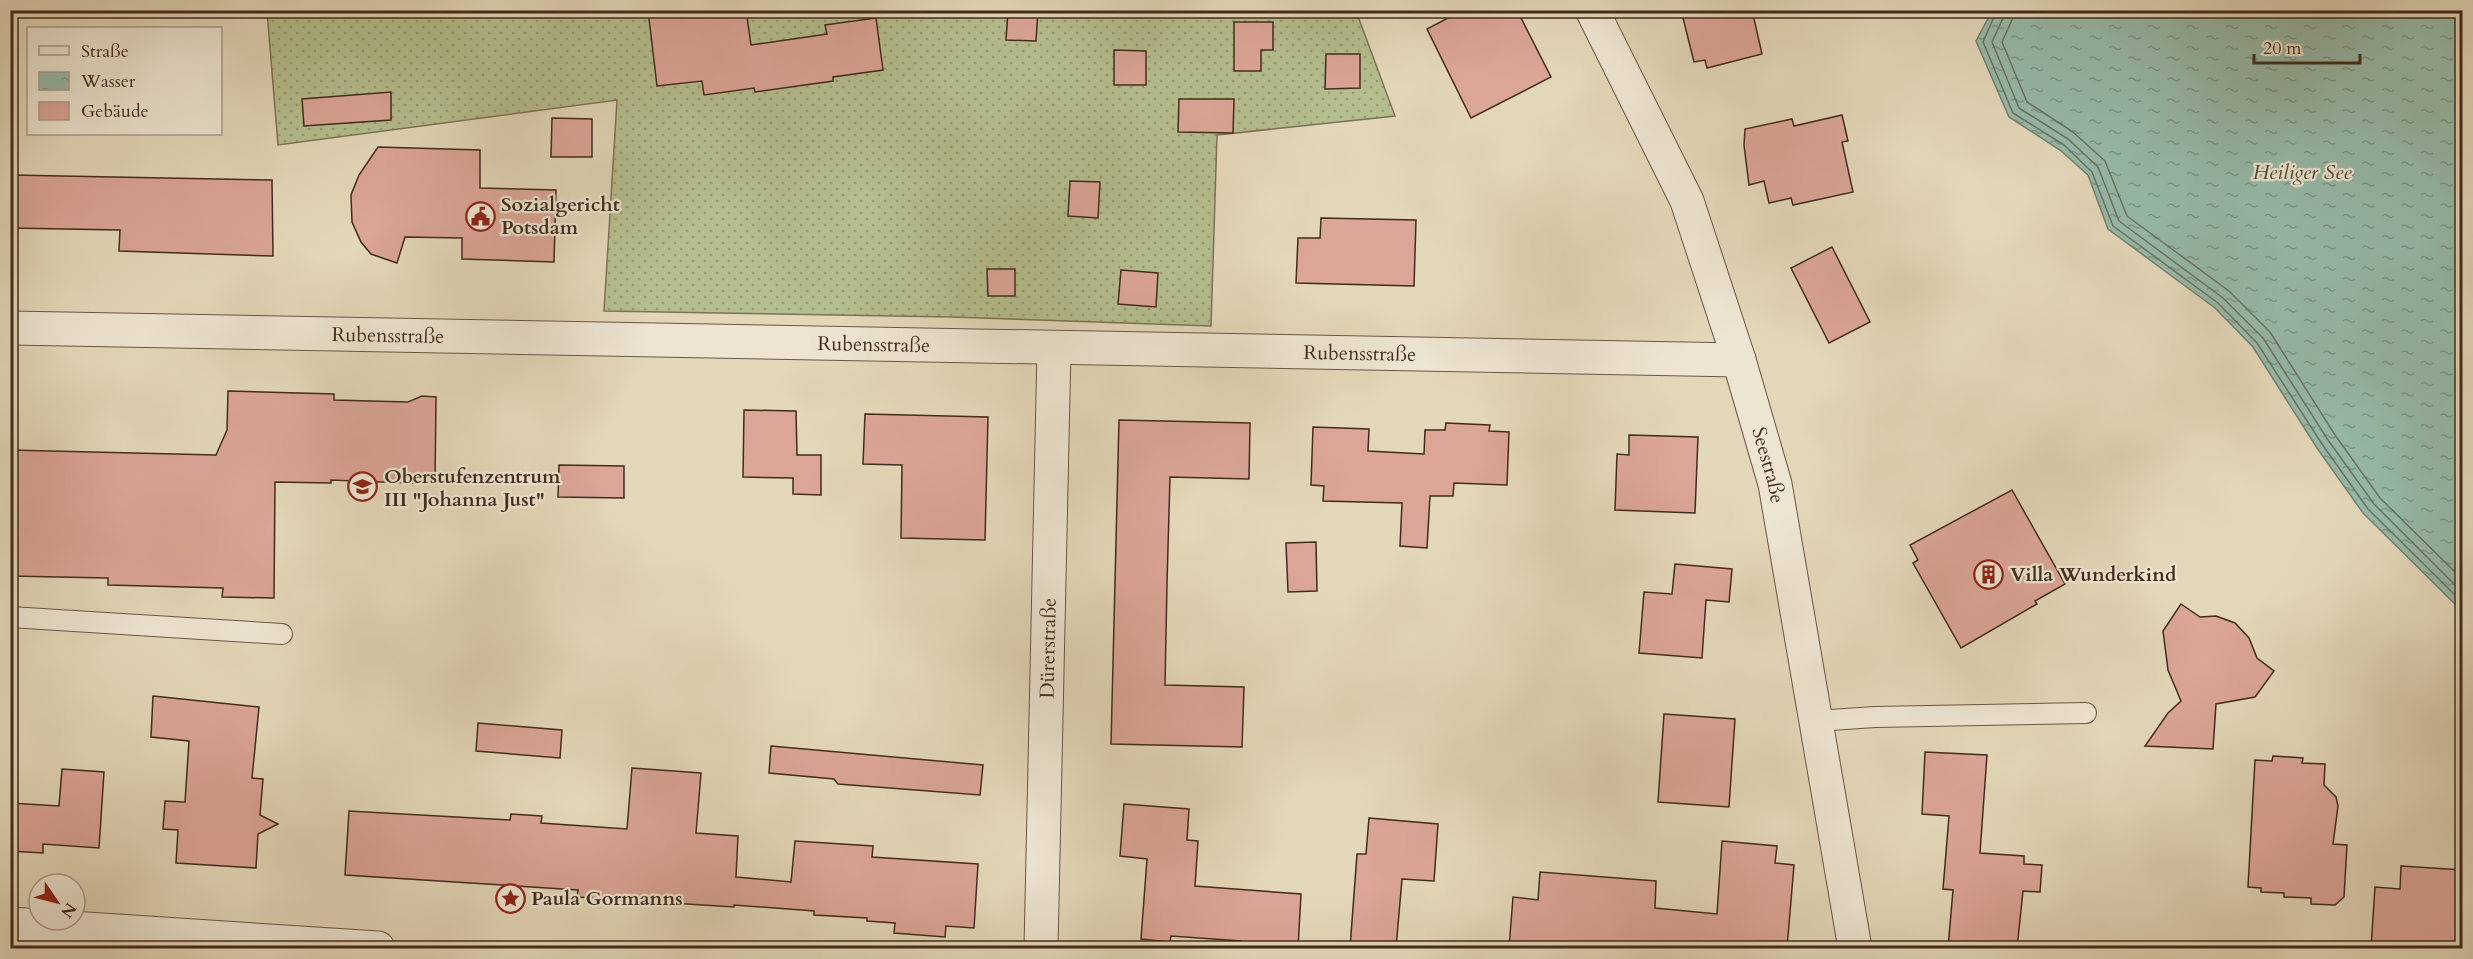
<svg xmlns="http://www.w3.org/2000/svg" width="2473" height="959" font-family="Cardo,serif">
	<defs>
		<pattern id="garden-dots" width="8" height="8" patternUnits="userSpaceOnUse" patternTransform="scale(1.5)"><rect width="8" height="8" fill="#b5be8e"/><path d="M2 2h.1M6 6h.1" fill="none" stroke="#959b73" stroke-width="1.8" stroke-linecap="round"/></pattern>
		<pattern id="water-ripples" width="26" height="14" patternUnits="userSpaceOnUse" patternTransform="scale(1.5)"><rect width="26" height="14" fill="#96baa9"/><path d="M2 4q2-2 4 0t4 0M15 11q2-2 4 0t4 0" fill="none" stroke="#7c9789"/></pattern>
	</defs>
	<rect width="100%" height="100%" fill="#e3d7b9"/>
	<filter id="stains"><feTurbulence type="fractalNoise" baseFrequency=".00333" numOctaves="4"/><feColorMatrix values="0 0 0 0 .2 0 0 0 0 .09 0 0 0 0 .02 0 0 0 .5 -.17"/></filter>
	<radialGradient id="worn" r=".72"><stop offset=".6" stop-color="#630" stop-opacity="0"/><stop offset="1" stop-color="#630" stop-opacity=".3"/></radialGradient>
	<path fill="url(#garden-dots)" stroke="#7c7454" stroke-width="1.5" d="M267,11H1356L1395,116L1217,135L1211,326L952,317L604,311L617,100L278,145Z"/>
	<path fill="url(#water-ripples)" stroke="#748170" stroke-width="1.5" d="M1992,11H2462V611L2363,513L2317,448L2253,347L2215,308L2108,229L2088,175L2060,150L2009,117L1976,41Z"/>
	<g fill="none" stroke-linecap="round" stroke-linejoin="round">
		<g stroke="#6c7262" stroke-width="1.5">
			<path d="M1997,10L1983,42L2013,113L2064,145L2092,172L2113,226L2218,303L2257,343L2322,444L2368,509L2462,602"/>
			<path d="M2005,10L2003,18L1992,42L2019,108L2068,139L2098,167L2119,221L2223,298L2263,338L2328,440L2374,504L2462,592"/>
			<path d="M2014,10L2012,20L2002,42L2027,102L2073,132L2105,161L2127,216L2229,291L2270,332L2335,435L2380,498L2462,579"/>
		</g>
	</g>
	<g fill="#dba597" stroke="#422b1b" stroke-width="1.5">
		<path d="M648,10H746L751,45L827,34L825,25L876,18L883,70L833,77V81L755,92L754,88L704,95L702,81L657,86Z"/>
		<path d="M1008,10H1038L1036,41L1006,40Z"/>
		<path d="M1463,10H1517L1551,77L1471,118L1427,29Z"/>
		<path d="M1681,10H1752L1762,54L1707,68L1705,60L1694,62Z"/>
		<path d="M1234,22H1273V50H1261V71H1234Z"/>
		<path d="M1114,50L1146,51V85H1114Z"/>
		<path d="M1326,54H1360V88L1325,89Z"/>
		<path d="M391,92V120L304,126L302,99Z"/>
		<path d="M1179,99H1234L1233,133L1178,132Z"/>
		<path d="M1842,115L1848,141L1842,142L1853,192L1793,205L1791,198L1769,203L1764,181L1749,185L1744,145L1745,129L1792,119L1794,126Z"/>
		<path d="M552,118L592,119V157H551Z"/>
		<path d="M378,147L480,150V188L556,190L554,262L462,259V238L405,237L397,263L371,254L361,242L352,222L351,195L359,175Z"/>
		<path d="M10,175L272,180L273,256L119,251L120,230L10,228Z"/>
		<path d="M1070,181L1100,182L1098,218L1068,216Z"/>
		<path d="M1321,218L1416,220L1414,286L1296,283L1298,238H1320Z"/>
		<path d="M1832,247L1870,322L1829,343L1791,268Z"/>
		<path d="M987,269H1015V296H988Z"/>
		<path d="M1121,270L1158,273L1156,307L1118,304Z"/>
		<path d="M228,391L334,394V400L408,402L422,396L436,397L435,484L331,480V483L275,482L274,598L222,597L223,588L108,585V578L10,576V450L216,455L227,430Z"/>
		<path d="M744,410L796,411L797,455H821V495L793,494V478L743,477Z"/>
		<path d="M865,414L988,417L985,540L901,538L902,465L863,464Z"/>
		<path d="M1119,420L1250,423L1249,479L1170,477L1167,583L1165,685L1244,687L1242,747L1111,744Z"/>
		<path d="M1446,423L1490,425L1489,431L1509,432L1507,485L1454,483L1453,496H1430L1427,548L1400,546L1402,503L1323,501L1324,486L1311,485L1313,427L1369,429L1368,451L1424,454L1425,430H1445Z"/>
		<path d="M1629,435L1698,437L1695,513L1615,510L1617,454L1629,455Z"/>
		<path d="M559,465L624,466V498L558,497Z"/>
		<path d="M2012,490L2065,584L2035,601L2037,604L1961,648L1913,563L1918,560L1910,545Z"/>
		<path d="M1316,542L1317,591L1288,592L1286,543Z"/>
		<path d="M1675,564L1732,569L1729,602L1706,600L1702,658L1639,653L1644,592L1672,594Z"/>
		<path d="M2181,604L2200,617L2216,616L2235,623L2249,638L2257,658L2274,671L2255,697L2216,704L2213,749L2145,746L2168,713L2181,701L2168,670L2163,631Z"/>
		<path d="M153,696L259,707L252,778L263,779L260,815L278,824L258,834L256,868L176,863L178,830L163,829L165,801L185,802L189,741L151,737Z"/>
		<path d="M1664,714L1735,719L1729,807L1658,802Z"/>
		<path d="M478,723L562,730L560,758L476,751Z"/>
		<path d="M771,746L983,765L980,795L838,784L834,779L769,773Z"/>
		<path d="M1925,752L1987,755L1980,853L2024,856V864L2042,865L2040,892L2023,891L2017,948H1948L1953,890L1943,889L1949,816L1922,814Z"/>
		<path d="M2273,756L2303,758L2302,763L2325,764L2324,785L2336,797L2338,806L2333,844L2347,845L2344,897L2335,905L2311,904V898L2284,897V893L2261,892V888L2248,887L2255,760L2272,761Z"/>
		<path d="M632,768L701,773L696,833L738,836L736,877L791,882L795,841L873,846L872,857L978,864L974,928L946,926L945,937L894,933L895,923L867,921V918L814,915V911L734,905V907L577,897L578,890L345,875L349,811L510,820L511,814L542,816L541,823L627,829Z"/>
		<path d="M62,769L104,772L99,848L43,844V853L10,851V803L59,806Z"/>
		<path d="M1124,804L1189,809L1187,840L1198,841L1195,886L1301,894L1298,948H1256V946L1241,945V941L1171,936L1170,942L1141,939L1147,859L1120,856Z"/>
		<path d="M1369,818L1438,824L1434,881L1402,879L1396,948H1350L1357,854H1366Z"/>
		<path d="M1722,841L1777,846L1775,863L1794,865L1787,948H1509L1513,897L1538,900L1540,872L1656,881L1655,908L1717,914Z"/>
		<path d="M2401,866L2463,870V948H2371L2375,887L2400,889Z"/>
	</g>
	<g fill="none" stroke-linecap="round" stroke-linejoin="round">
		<defs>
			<g id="lane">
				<path d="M10,617L282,634"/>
				<path d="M1815,721L1875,717L2086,713"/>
			</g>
			<g id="street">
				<path id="s1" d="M1592,10L1687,201L1739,360L1775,484L1855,948"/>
				<path id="s2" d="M10,328L1739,360"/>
				<path d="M10,924L378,948"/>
				<path id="s3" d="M1041,948L1054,349"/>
			</g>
		</defs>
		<use href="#lane" stroke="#6a5642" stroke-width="22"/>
		<use href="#street" stroke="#6a5642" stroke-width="35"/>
		<use href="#lane" stroke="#ede5d2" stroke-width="20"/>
		<use href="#street" stroke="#ede5d2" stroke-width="33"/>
	</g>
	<defs>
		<symbol id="civic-ring" viewBox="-11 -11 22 22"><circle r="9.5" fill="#ede5d2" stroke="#8f2418" stroke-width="1.5"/><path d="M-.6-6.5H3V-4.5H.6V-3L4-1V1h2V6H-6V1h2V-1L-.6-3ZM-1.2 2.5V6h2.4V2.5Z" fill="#8f2418"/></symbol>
		<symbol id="school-ring" viewBox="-11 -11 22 22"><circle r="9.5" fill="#ede5d2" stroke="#8f2418" stroke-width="1.5"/><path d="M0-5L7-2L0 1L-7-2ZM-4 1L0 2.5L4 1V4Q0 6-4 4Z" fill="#8f2418"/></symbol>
		<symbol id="building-ring" viewBox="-11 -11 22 22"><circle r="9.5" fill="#ede5d2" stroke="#8f2418" stroke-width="1.5"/><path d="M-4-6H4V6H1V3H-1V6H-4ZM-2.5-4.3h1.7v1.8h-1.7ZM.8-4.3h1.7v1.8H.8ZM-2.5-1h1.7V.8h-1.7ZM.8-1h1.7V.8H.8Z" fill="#8f2418"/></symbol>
		<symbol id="sight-ring" viewBox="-11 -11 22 22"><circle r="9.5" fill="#ede5d2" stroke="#8f2418" stroke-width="1.5"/><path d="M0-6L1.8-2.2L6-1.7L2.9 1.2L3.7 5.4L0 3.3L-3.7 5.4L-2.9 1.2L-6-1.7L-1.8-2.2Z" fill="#8f2418"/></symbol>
	</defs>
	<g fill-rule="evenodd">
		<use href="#civic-ring" x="464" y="200" width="33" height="33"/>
		<use href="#school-ring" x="346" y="470" width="33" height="33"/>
		<use href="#building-ring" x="1972" y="558" width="33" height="33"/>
		<use href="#sight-ring" x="494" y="882" width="33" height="33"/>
	</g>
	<g text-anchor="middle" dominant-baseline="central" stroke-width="4.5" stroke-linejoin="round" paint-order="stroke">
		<g font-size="20" font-weight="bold" fill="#422b1b" stroke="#ede5d2" text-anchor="start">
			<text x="501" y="204">Sozialgericht<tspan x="501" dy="23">Potsdam</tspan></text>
			<text x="384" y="476">Oberstufenzentrum<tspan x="384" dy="23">III "Johanna Just"</tspan></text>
			<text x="2010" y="574">Villa Wunderkind</text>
			<text x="531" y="898">Paula Gormanns</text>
		</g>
		<g font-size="20" fill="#422b1b" stroke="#ede5d2">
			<text stroke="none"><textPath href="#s2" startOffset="378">Rubensstraße</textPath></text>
			<text stroke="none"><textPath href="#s2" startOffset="864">Rubensstraße</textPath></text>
			<text stroke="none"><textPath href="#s2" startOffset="1350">Rubensstraße</textPath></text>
			<text stroke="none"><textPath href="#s1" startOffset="490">Seestraße</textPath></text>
			<text stroke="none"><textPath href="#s3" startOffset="300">Dürerstraße</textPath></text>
		</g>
		<g font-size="21" font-style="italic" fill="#534837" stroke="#ede5d2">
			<text x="2302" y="172">Heiliger See</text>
		</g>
	</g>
	<rect width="2473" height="959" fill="none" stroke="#e3d7b9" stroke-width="36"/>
	<rect x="12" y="12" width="2449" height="935" fill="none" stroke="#422b1b" stroke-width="3"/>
	<rect x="18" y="18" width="2437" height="923" fill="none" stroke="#422b1b" stroke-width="1.5"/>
	<rect x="27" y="27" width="195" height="108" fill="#ede5d2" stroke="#a99b89" stroke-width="1.5"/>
	<rect x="39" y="46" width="30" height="9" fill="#ede5d2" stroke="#a99b89" stroke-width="1.5"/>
	<text x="81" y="57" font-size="18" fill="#422b1b">Straße</text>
	<rect x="39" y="72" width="30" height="18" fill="url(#water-ripples)" stroke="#a99b89" stroke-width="1.5"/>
	<text x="81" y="87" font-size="18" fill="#422b1b">Wasser</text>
	<rect x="39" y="102" width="30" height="18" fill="#dba597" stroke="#a99b89" stroke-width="1.5"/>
	<text x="81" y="117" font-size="18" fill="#422b1b">Gebäude</text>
	<g transform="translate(57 902) rotate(125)"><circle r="28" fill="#ede5d2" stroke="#a99b89" stroke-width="1.5"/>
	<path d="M0-4.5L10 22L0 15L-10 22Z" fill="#8f2418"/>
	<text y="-9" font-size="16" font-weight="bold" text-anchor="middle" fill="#422b1b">N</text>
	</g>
	<path d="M2254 54v9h106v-9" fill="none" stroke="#422b1b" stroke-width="3"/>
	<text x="2263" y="54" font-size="18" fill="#422b1b" stroke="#ede5d2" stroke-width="4.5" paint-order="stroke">20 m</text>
	<rect width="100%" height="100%" filter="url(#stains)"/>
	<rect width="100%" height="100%" fill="url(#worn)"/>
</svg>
